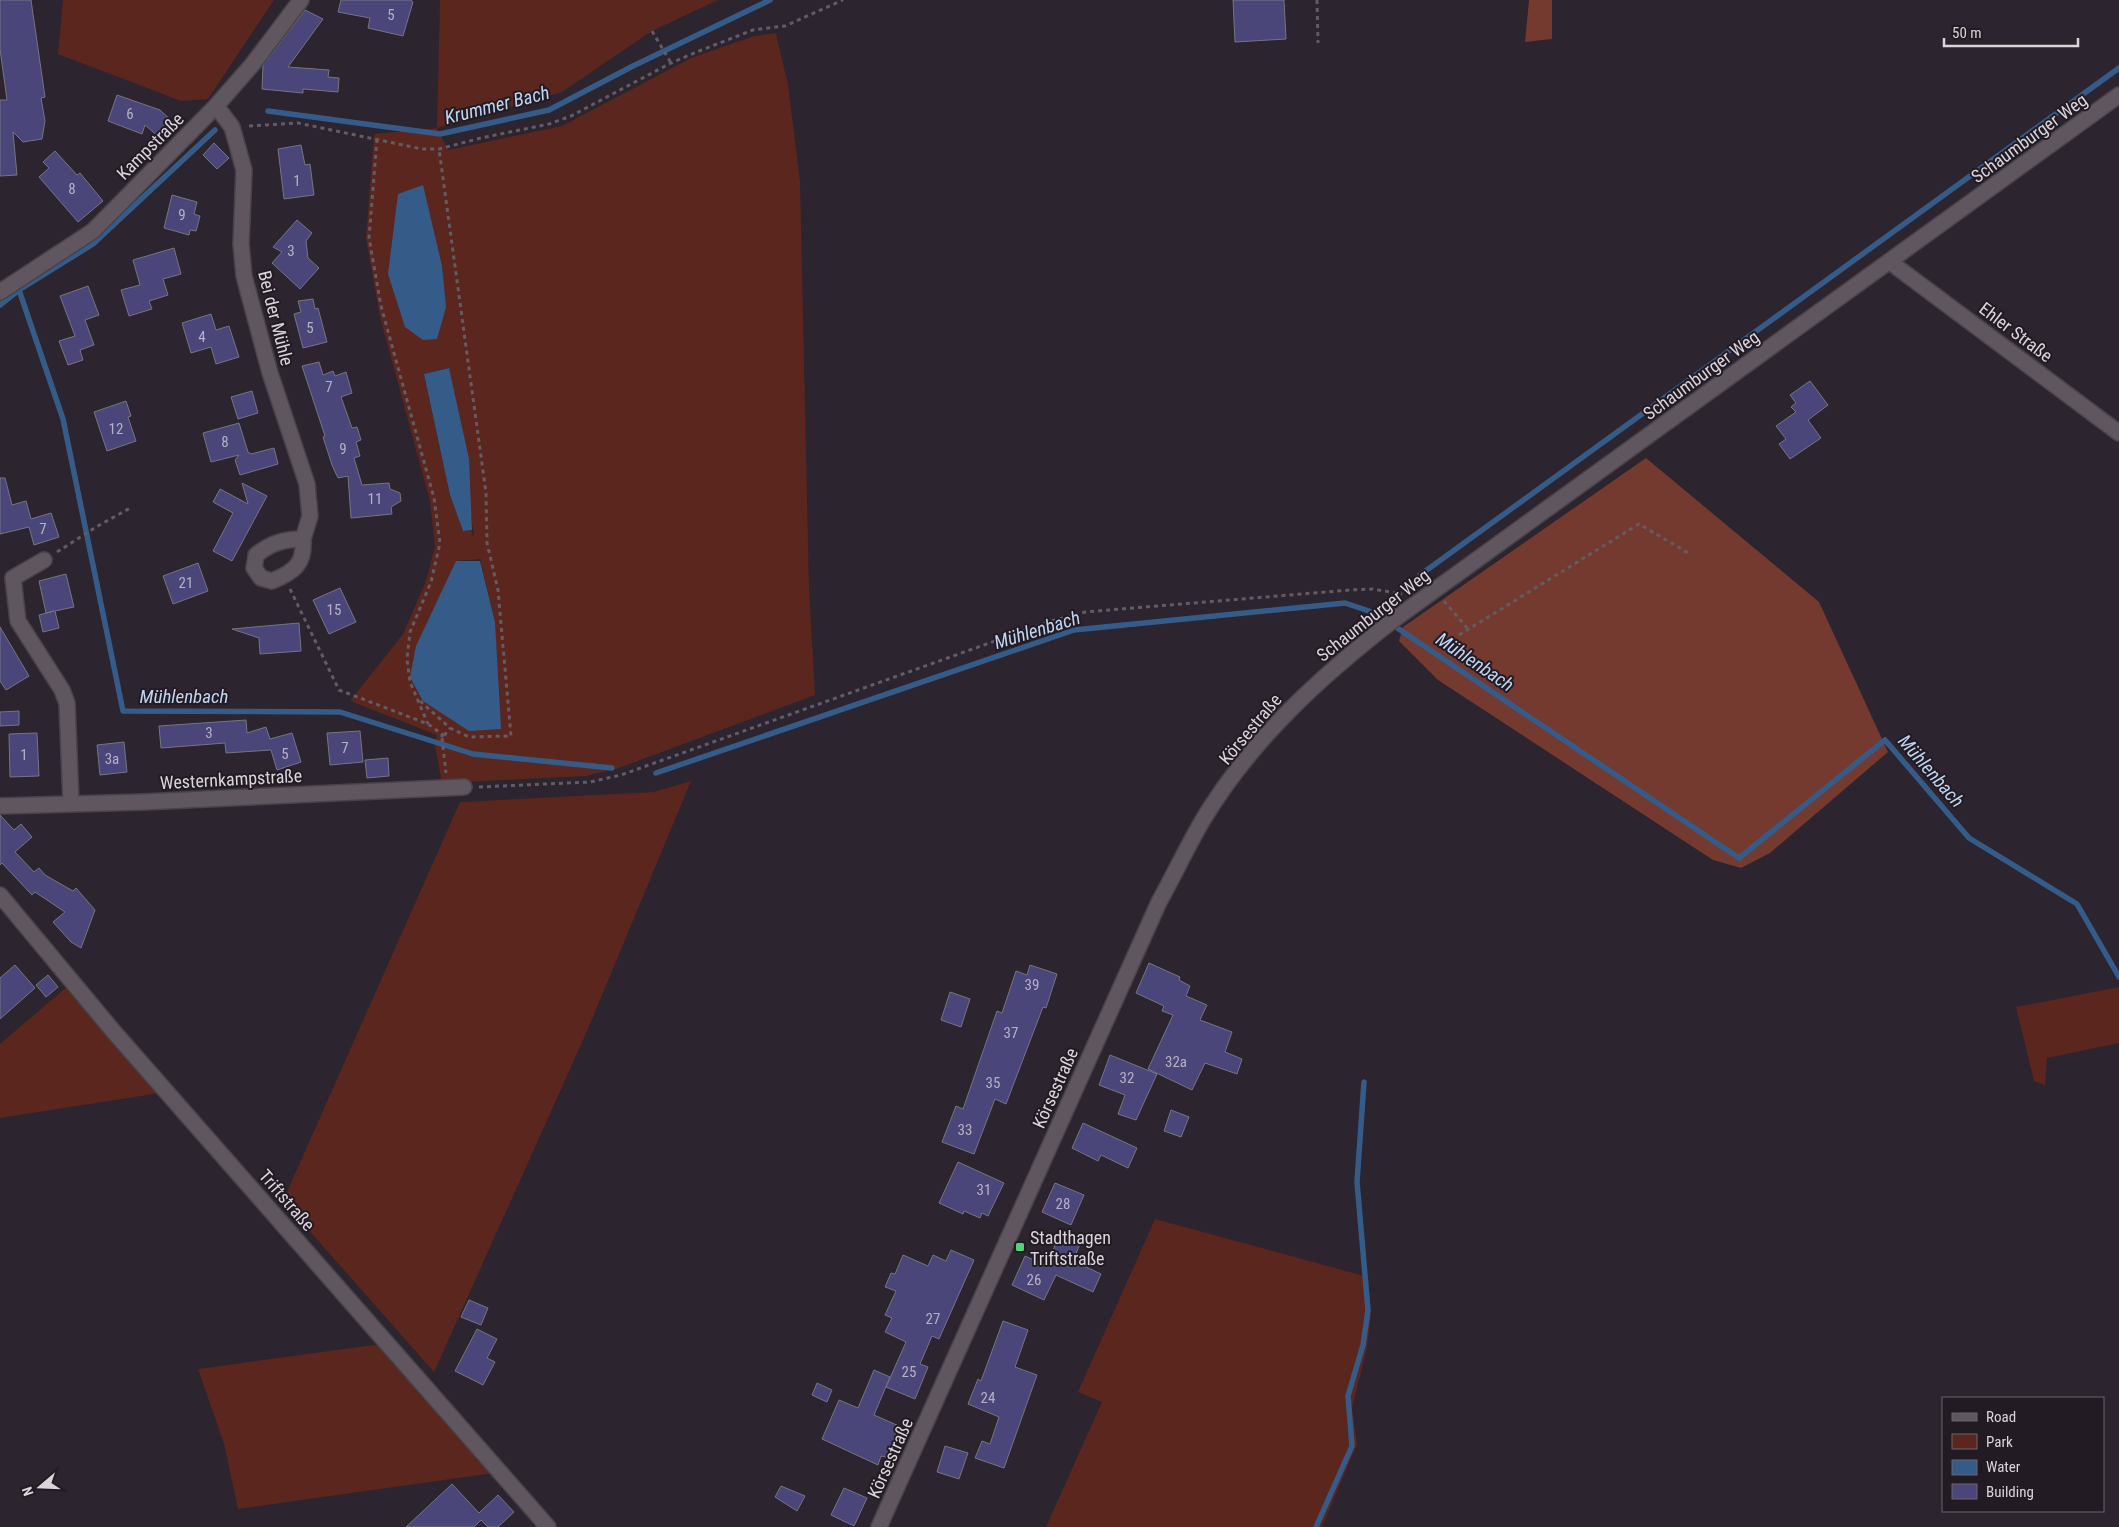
<svg xmlns="http://www.w3.org/2000/svg" width="2119" height="1527" font-family="'Roboto Condensed',sans-serif">
	<rect width="100%" height="100%" fill="#2c242e"/>
	<g fill="#5a261e" fill-rule="evenodd">
		<path d="M63,0H274L208,99L181,101L58,54Z"/>
		<path d="M440,0H718L652,31L562,92L437,128L448,150L562,126L691,58L754,36L776,33L788,85L800,181L809,589L815,695L619,768L586,776L442,783L435,746L437,735L350,701L403,634L426,581L435,546L430,501L380,317L366,238L374,134L437,128ZM448,368L474,535L473,536L471,530L463,531L450,495L424,374ZM480,559L495,622L456,561Z"/>
		<path d="M691,781L588,1029L434,1372L283,1201L460,802L654,792Z"/>
		<path d="M68,986L160,1093L0,1118V1044Z"/>
		<path d="M2119,987V1043L2047,1058L2045,1085L2034,1081L2016,1007Z"/>
		<path d="M1155,1219L1368,1277L1371,1315L1367,1348L1352,1408L1357,1444L1322,1527H1046L1102,1402L1078,1392Z"/>
		<path d="M381,1344L494,1473L238,1509L224,1444L198,1369Z"/>
	</g>
	<g fill="#74392f">
		<path d="M1529,0H1552V39L1525,42Z"/>
		<path d="M1646,458L1819,602L1888,752L1770,853L1741,868L1713,860L1438,680L1399,641L1403,627Z"/>
	</g>
	<g fill="#355c89">
		<path d="M423,185L442,266L446,307L437,339L423,340L405,327L388,274L398,194Z"/>
		<path d="M449,368L469,459L472,530L463,531L450,495L424,374Z"/>
		<path d="M456,561H480L495,622L501,729L469,731L423,701L410,677L416,646Z"/>
	</g>
	<g fill="none" stroke-linecap="round" stroke-linejoin="round">
		<g stroke="#355c89" stroke-width="5.5">
			<path d="M268,111L440,134L549,110L633,66L770,0"/>
			<path d="M19,290L63,419L123,711L340,712L473,754L612,768"/>
			<path d="M0,305L19,290L93,244L215,130"/>
			<path d="M1420,575L2119,68"/>
			<path d="M656,773L1074,630L1345,603L1375,613L1739,858L1885,740L1969,838L2077,904L2119,977"/>
			<path d="M1316,1527L1352,1446L1348,1396L1363,1345L1368,1310L1357,1182L1364,1082"/>
		</g>
	</g>
	<g fill="#4b467a" stroke="#757582">
		<path d="M0,0H31L45,97L41,98L45,121L42,139L23,142L13,132L17,175L0,176V100H7L0,49Z"/>
		<path d="M341,0H411L413,2L403,36L368,28L370,18L338,12Z"/>
		<path d="M1233,0H1284L1286,39L1235,42Z"/>
		<path d="M305,10L323,19L288,67L329,70L328,77L339,78L338,92L303,89V93L262,89L263,65Z"/>
		<path d="M117,95L160,110L174,123L160,138L145,125L142,134L108,121Z"/>
		<path d="M214,143L229,158L217,169L203,155Z"/>
		<path d="M301,145L305,165L310,164L314,195L284,199L278,149Z"/>
		<path d="M55,151L77,175L80,173L103,201L78,222L39,177L49,168L43,162Z"/>
		<path d="M172,195L197,202L194,214L200,216L196,231L190,230L189,235L164,228Z"/>
		<path d="M297,220L312,233L306,241L308,258L319,268L300,289L272,263L282,252L273,247Z"/>
		<path d="M174,248L181,274L163,279L168,295L149,301L152,309L129,316L121,290L140,285L133,260Z"/>
		<path d="M88,286L99,315L85,320L94,345L80,350L83,360L68,365L59,341L75,336L60,296Z"/>
		<path d="M313,299L315,309L318,308L327,342L303,348L294,314L301,312L298,301Z"/>
		<path d="M211,314L216,330L229,326L239,357L216,364L211,347L191,353L182,323Z"/>
		<path d="M319,362L323,375L333,371L335,376L346,372L352,393L341,397L352,428L357,427L361,440L356,442L360,456L354,458L362,485L389,483L390,489L400,493L401,501L391,507L392,514L351,518L348,476L338,478L332,465L323,437L325,436L302,366Z"/>
		<path d="M1810,381L1828,405L1808,420L1821,438L1790,459L1779,444L1786,439L1776,426L1796,412L1791,407L1796,403L1790,395Z"/>
		<path d="M252,391L258,413L238,419L231,397Z"/>
		<path d="M126,401L131,416L128,417L136,441L107,451L94,412Z"/>
		<path d="M239,423L248,452L251,454L274,448L278,464L240,475L235,460L239,455L211,462L203,433Z"/>
		<path d="M0,478H5L12,505L26,501L31,519L51,513L59,537L34,545L29,527L0,534Z"/>
		<path d="M242,483L267,496L232,561L213,551L233,513L213,502L220,489L248,504Z"/>
		<path d="M198,563L208,591L173,604L163,576Z"/>
		<path d="M66,574L74,607L55,611L59,628L43,632L39,615L54,611L46,613L39,581Z"/>
		<path d="M340,588L356,622L329,634L313,600Z"/>
		<path d="M299,623L301,651L260,654L259,638L232,629Z"/>
		<path d="M0,627L29,676L6,690L0,681Z"/>
		<path d="M19,711V725L0,726V712Z"/>
		<path d="M246,720L247,733L266,727L270,739L292,733L301,762L277,770L271,750L226,753L225,743L161,748L159,726Z"/>
		<path d="M360,731L363,762L330,765L327,733Z"/>
		<path d="M37,733L39,776L10,777L9,734Z"/>
		<path d="M124,742L127,772L100,775L97,745Z"/>
		<path d="M388,758L389,776L367,778L365,760Z"/>
		<path d="M0,815L14,830L21,824L32,837L15,852L34,872L39,868L45,875L73,891L76,888L95,910L81,948L71,942L53,922L65,912L35,892L32,895L2,863L0,865Z"/>
		<path d="M1149,963L1180,977L1179,980L1190,986L1186,996L1207,1005L1200,1020L1232,1032L1225,1052L1242,1059L1237,1074L1205,1063L1192,1090L1148,1069L1173,1015L1162,1011L1164,1006L1136,993Z"/>
		<path d="M15,965L35,988L0,1019V978Z"/>
		<path d="M1030,965L1057,974L1046,1008L1043,1007L1006,1104L995,1099L974,1154L942,1142L956,1106L963,1109L997,1011L1002,1013L1016,971L1027,975Z"/>
		<path d="M48,975L58,987L46,997L36,985Z"/>
		<path d="M950,992L970,999L961,1027L941,1020Z"/>
		<path d="M1110,1055L1157,1074L1136,1120L1118,1114L1125,1095L1099,1085Z"/>
		<path d="M1171,1110L1189,1117L1181,1137L1164,1131Z"/>
		<path d="M1083,1123L1137,1148L1128,1168L1101,1155L1098,1161L1072,1148Z"/>
		<path d="M958,1162L1004,1183L988,1216L982,1213L980,1218L964,1211L963,1214L939,1203Z"/>
		<path d="M1055,1183L1084,1195L1071,1225L1042,1212Z"/>
		<path d="M1059,1235L1080,1244L1073,1261L1101,1274L1093,1292L1056,1275L1044,1300L1012,1285L1025,1256L1047,1266Z"/>
		<path d="M951,1250L974,1260L939,1339L932,1336L920,1364L928,1367L915,1399L886,1387L906,1342L885,1332L892,1318L885,1315L896,1291L885,1287L891,1273L895,1274L903,1255L928,1266L933,1255L946,1261Z"/>
		<path d="M469,1300L488,1308L481,1325L461,1317Z"/>
		<path d="M1003,1321L1028,1330L1015,1367L1037,1375L1004,1468L975,1458L982,1441L990,1444L999,1417L968,1404L978,1379L981,1381Z"/>
		<path d="M477,1329L497,1339L487,1358L495,1362L483,1385L455,1371Z"/>
		<path d="M874,1370L890,1377L874,1415L899,1426L886,1457L881,1456L878,1465L822,1439L839,1400L858,1408Z"/>
		<path d="M817,1383L832,1390L827,1402L812,1395Z"/>
		<path d="M945,1446L968,1453L959,1479L937,1472Z"/>
		<path d="M452,1484L479,1513L498,1495L514,1512L498,1527H488L481,1520L474,1527H406Z"/>
		<path d="M781,1486L805,1496L797,1511L775,1497Z"/>
		<path d="M844,1488L867,1498L854,1526L831,1515Z"/>
	</g>
	<g fill="none" stroke-linecap="round" stroke-linejoin="round">
		<defs>
			<g id="minor">
				<path d="M216,106L232,127L244,170L241,244L244,276L270,373L307,484L310,516L303,539C284,539 271,543 256,555L254,568L261,578L272,581C294,572 305,564 303,539"/>
				<path d="M1890,262L2119,433"/>
				<path d="M0,292L93,231L216,106L252,65L301,0"/>
				<path d="M44,560L13,578L18,621L62,690L67,703L71,803"/>
				<path d="M0,806L143,802L464,787"/>
				<path d="M0,895L114,1032L548,1527"/>
				<path d="M879,1527L1159,902C1174,875 1188,845 1204,818C1253,738 1319,678 1392,621L2119,95"/>
			</g>
		</defs>
		<use href="#minor" stroke="#484249" stroke-width="18"/>
		<g stroke="#635c65" stroke-width="3" stroke-dasharray="4 4" stroke-linecap="butt">
			<path d="M1317,0L1318,43"/>
			<path d="M652,31L671,63"/>
			<path d="M249,126L298,123L422,149H439L481,138L549,124L571,116L671,63L699,51L753,30L785,26L843,0"/>
			<path d="M377,139L369,238L381,306L434,498L440,543L431,582L410,632L407,659L410,682L428,724"/>
			<path d="M57,552L96,527L132,507"/>
			<path d="M290,589L339,690L428,724L442,734V738L450,728"/>
			<path d="M1444,601L1468,629"/>
			<path d="M1459,635L1639,524L1690,554"/>
			<path d="M420,701L450,728L469,737L511,736L498,590L487,543L486,493L439,149"/>
			<path d="M442,738L446,773"/>
			<path d="M479,787L590,782L621,775L1048,622L1085,612L1350,590L1373,589L1402,594"/>
		</g>
		<use href="#minor" stroke="#5f5660" stroke-width="15"/>
	</g>
	<rect fill="#4ed676" stroke="#231b24" stroke-width="2" x="1015" y="1242" width="10" height="10" rx="2.5"/>
	<g text-anchor="middle" dominant-baseline="central" stroke-width="4" stroke-linejoin="round" paint-order="stroke">
		<g font-size="15" fill="#b6b1c3">
			<text x="391" y="15">5</text>
			<text x="130" y="114">6</text>
			<text x="297" y="181">1</text>
			<text x="72" y="189">8</text>
			<text x="182" y="215">9</text>
			<text x="291" y="251">3</text>
			<text x="310" y="328">5</text>
			<text x="202" y="337">4</text>
			<text x="329" y="387">7</text>
			<text x="116" y="429">12</text>
			<text x="225" y="442">8</text>
			<text x="343" y="449">9</text>
			<text x="375" y="499">11</text>
			<text x="43" y="529">7</text>
			<text x="186" y="583">21</text>
			<text x="334" y="610">15</text>
			<text x="209" y="733">3</text>
			<text x="345" y="748">7</text>
			<text x="285" y="754">5</text>
			<text x="24" y="755">1</text>
			<text x="112" y="759">3a</text>
			<text x="1032" y="985">39</text>
			<text x="1011" y="1033">37</text>
			<text x="1176" y="1062">32a</text>
			<text x="1127" y="1078">32</text>
			<text x="993" y="1083">35</text>
			<text x="965" y="1130">33</text>
			<text x="984" y="1190">31</text>
			<text x="1063" y="1204">28</text>
			<text x="1034" y="1280">26</text>
			<text x="933" y="1319">27</text>
			<text x="909" y="1372">25</text>
			<text x="988" y="1398">24</text>
		</g>
		<g font-size="18" fill="#dad5db" stroke="#231b24">
			<text transform="translate(2029 138) rotate(-36)">Schaumburger Weg</text>
			<text transform="translate(150 146) rotate(-45)">Kampstraße</text>
			<text transform="translate(276 318) rotate(76)">Bei der Mühle</text>
			<text transform="translate(2016 332) rotate(37)">Ehler Straße</text>
			<text transform="translate(1701 375) rotate(-36)">Schaumburger Weg</text>
			<text transform="translate(1373 615) rotate(-38)">Schaumburger Weg</text>
			<text transform="translate(1250 729) rotate(-50)">Körsestraße</text>
			<text transform="translate(231 779) rotate(-3)">Westernkampstraße</text>
			<text transform="translate(1055 1088) rotate(-66)">Körsestraße</text>
			<text transform="translate(287 1200) rotate(49)">Triftstraße</text>
			<text transform="translate(890 1458) rotate(-66)">Körsestraße</text>
		</g>
		<g font-size="18" fill="#dad5db" stroke="#231b24" text-anchor="start">
			<text x="1030" y="1237">Stadthagen<tspan x="1030" dy="21">Triftstraße</tspan></text>
		</g>
		<g font-size="19" font-style="italic" fill="#bfd6f2" stroke="#231b24">
			<text transform="translate(497 105) rotate(-14)">Krummer Bach</text>
			<text transform="translate(1037 630) rotate(-17)">Mühlenbach</text>
			<text transform="translate(1475 662) rotate(34)">Mühlenbach</text>
			<text x="184" y="696">Mühlenbach</text>
			<text transform="translate(1931 771) rotate(49)">Mühlenbach</text>
		</g>
	</g>
	<rect x="1942" y="1397" width="162" height="115" fill="#231b24" stroke="#6c656d"/>
	<rect x="1952" y="1413" width="25" height="8" fill="#5f5660" stroke="#6c656d"/>
	<text x="1986" y="1422" font-size="15" fill="#dad5db">Road</text>
	<rect x="1952" y="1434" width="25" height="15" fill="#5a261e" stroke="#6c656d"/>
	<text x="1986" y="1447" font-size="15" fill="#dad5db">Park</text>
	<rect x="1952" y="1460" width="25" height="15" fill="#355c89" stroke="#6c656d"/>
	<text x="1986" y="1472" font-size="15" fill="#dad5db">Water</text>
	<rect x="1952" y="1484" width="25" height="15" fill="#4b467a" stroke="#6c656d"/>
	<text x="1986" y="1497" font-size="15" fill="#dad5db">Building</text>
	<g transform="translate(40 1487) rotate(251)" stroke="#231b24" stroke-width="4" paint-order="stroke">
	<path d="M0-4L9 19L0 12L-9 19Z" fill="#dad5db"/>
	<text y="-8" font-size="14" font-weight="bold" text-anchor="middle" fill="#dad5db">N</text>
	</g>
	<path d="M1944 38v8h134v-8" fill="none" stroke="#dad5db" stroke-width="2.5"/>
	<text x="1952" y="38" font-size="15" fill="#dad5db" stroke="#231b24" stroke-width="4" paint-order="stroke">50 m</text>
</svg>
